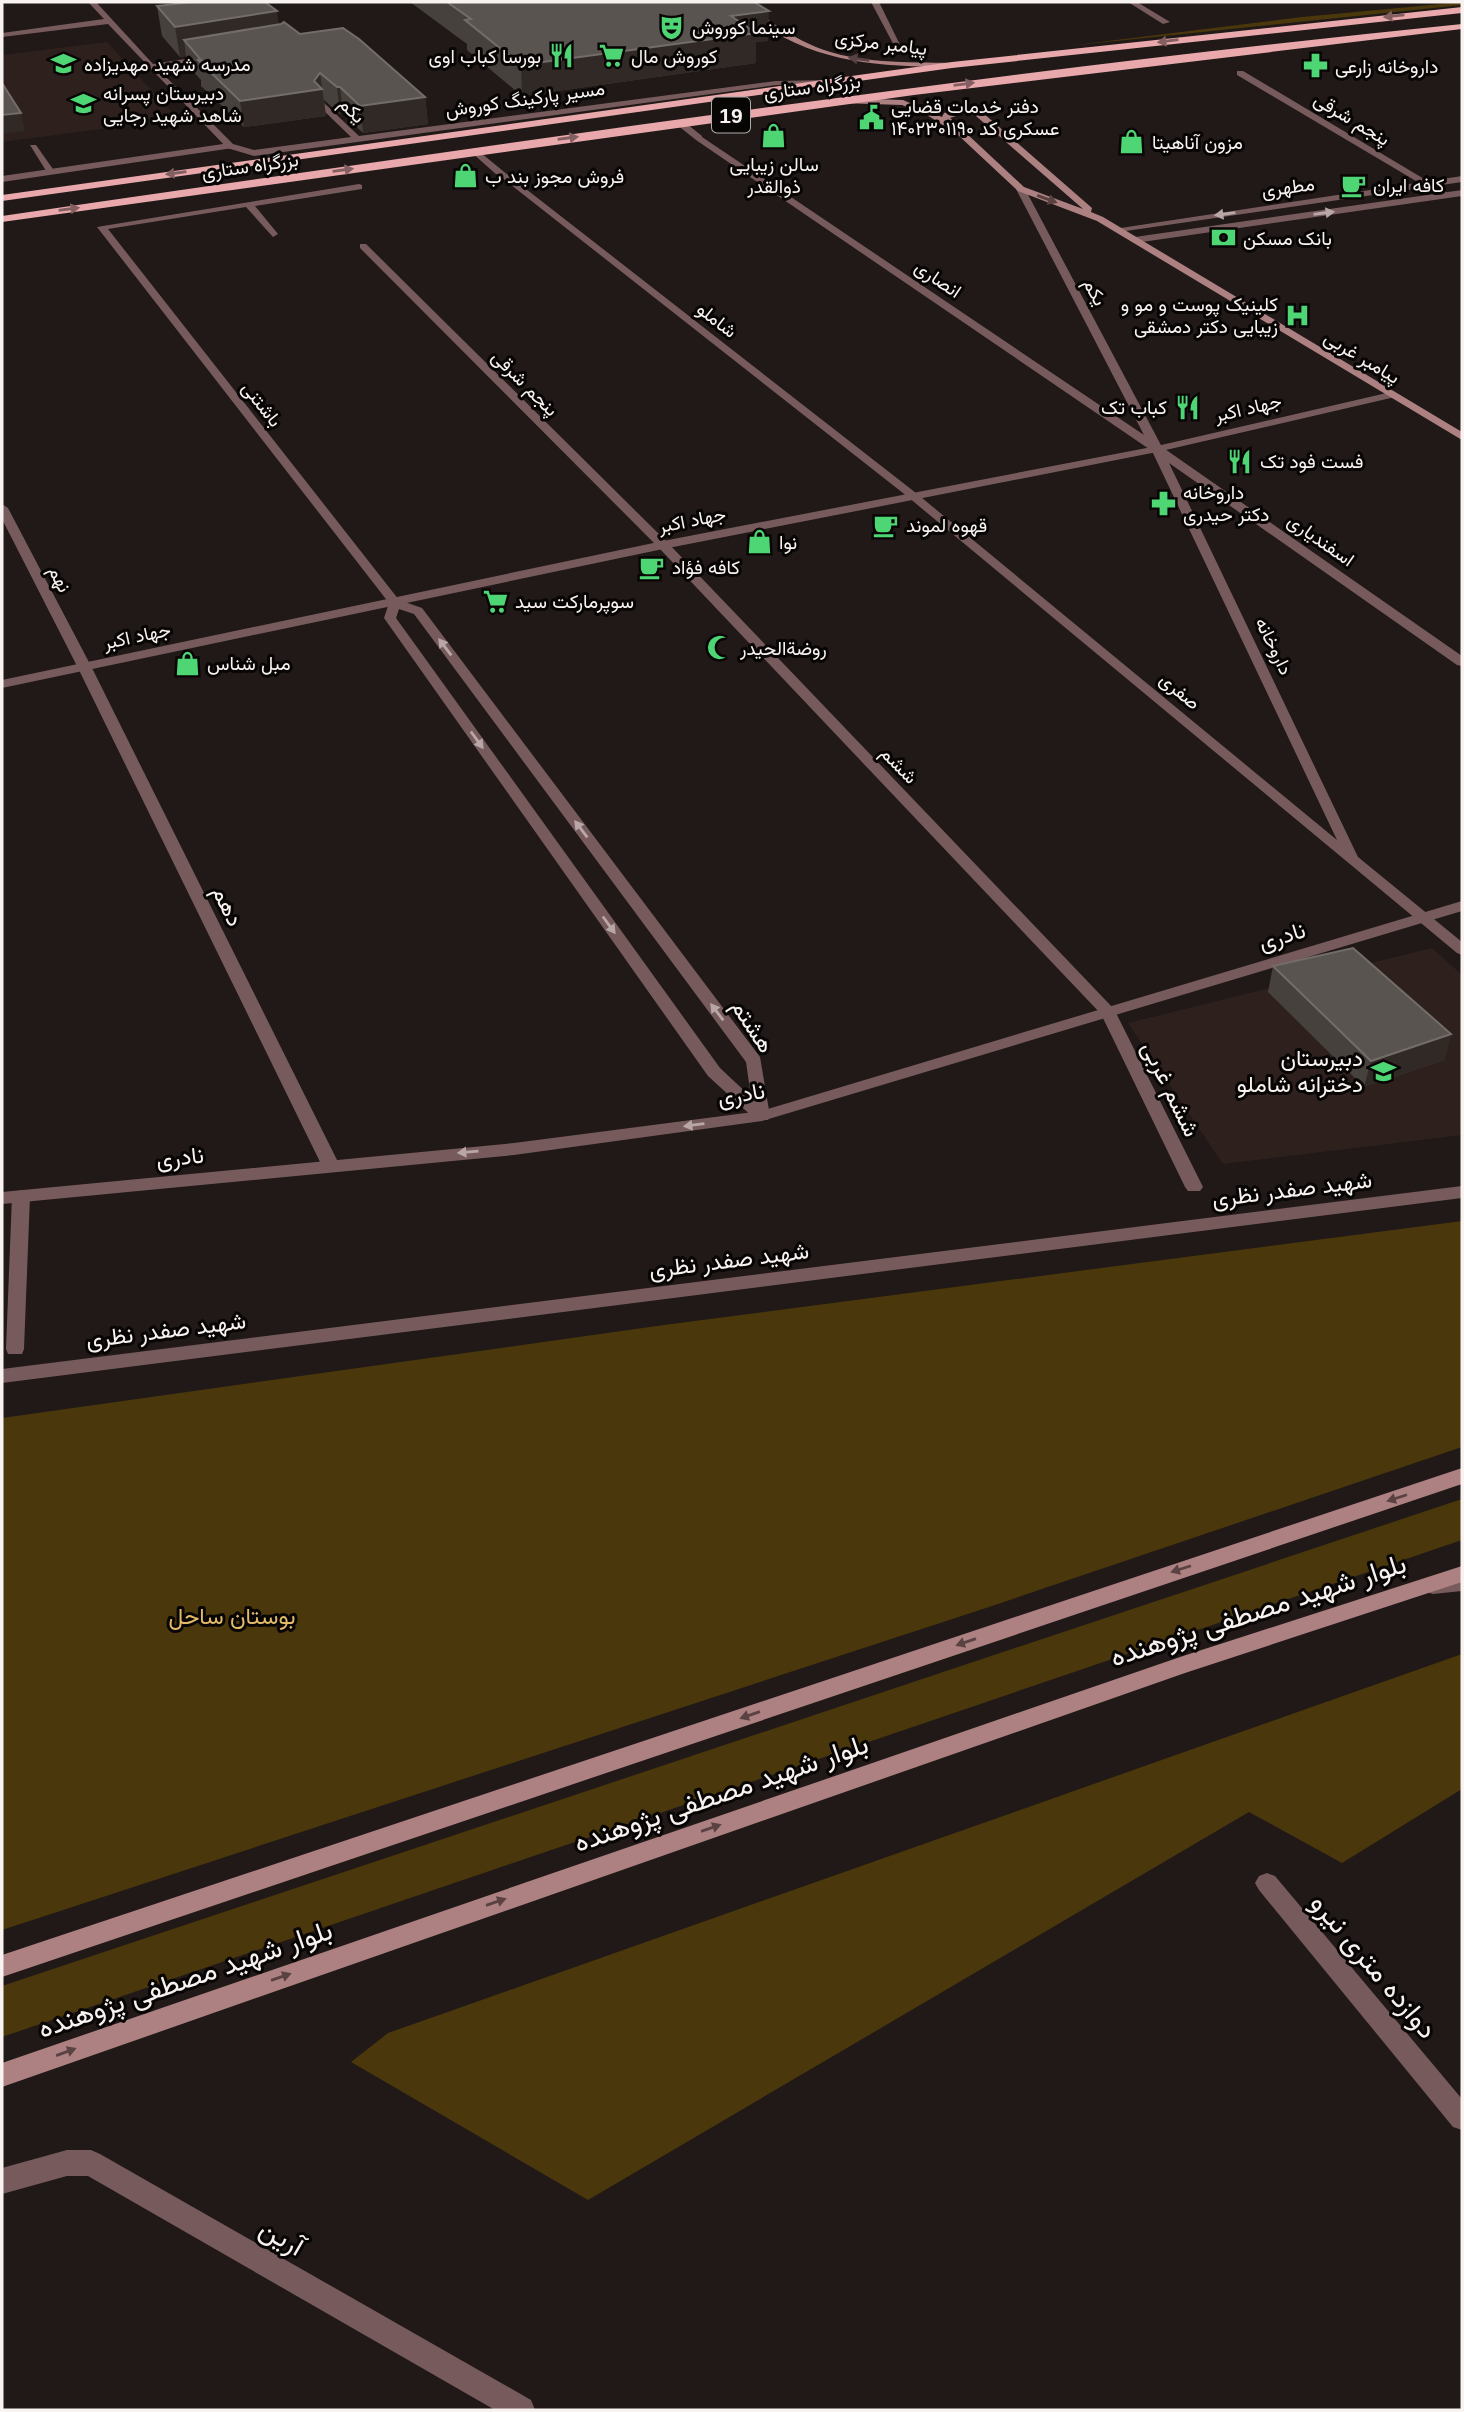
<svg xmlns="http://www.w3.org/2000/svg" width="1464" height="2412" font-family="Arial,Vazirmatn,sans-serif">
	<rect width="100%" height="100%" fill="#201917"/>
	<g fill="#2e211d">
		<path d="M107,42L178,119L2,142V55Z"/>
		<path d="M1432,948L1462,975V1135L1223,1164L1128,1023Z"/>
	</g>
	<g fill="#4a370b">
		<path d="M1462,2V5L1068,46L1302,17Z"/>
		<path d="M1462,1221V1447L986,1608L2,1930V1418L664,1325Z"/>
		<path d="M1462,1499V1540L2,2037V1986Z"/>
		<path d="M1462,1654V1789L1342,1863L1249,1812L588,2200L351,2062L388,2033Z"/>
	</g>
	<g fill="none" stroke-linecap="round" stroke-linejoin="round">
		<g fill="#775b5c" fill-rule="evenodd">
			<path d="M676,120H682L702,136V140H696L676,124Z"/>
			<path d="M475,148L503,171V175H497L472,153L471,151Z"/>
		</g>
		<g fill="#775b5c" fill-rule="evenodd">
			<path d="M88,2H96L153,64L211,55L208,59L157,68L233,144L254,150L351,137L320,107L323,102L359,136L776,81L827,80L831,82L827,84L776,85L254,156L227,148L108,24L2,37V33L104,19Z"/>
			<path d="M871,2H879L904,53L897,51Z"/>
			<path d="M1128,2H1137L1170,22L1163,24Z"/>
			<path d="M1237,71H1243L1451,195L1443,197L1237,75Z"/>
			<path d="M699,135L1144,435L1016,189L1024,187L1162,447L1462,656V666L1457,665L1169,463L1358,857L1462,942V955L1457,953L908,497L496,173L503,171L916,493L1337,840L1152,451L696,140Z"/>
			<path d="M30,145H36L55,172L54,174H48Z"/>
			<path d="M359,184L362,185V189L255,206L278,234L273,237L246,207L108,229L399,600L422,608L760,1057L770,1116L768,1120H756L708,1076L384,618L389,603L97,227ZM399,609L414,614L746,1062L751,1097L720,1068L396,618Z"/>
			<path d="M360,244H366L667,542L1114,1009L1203,1187L1200,1191H1188L1185,1187L1101,1014L659,548L360,248Z"/>
			<path d="M2,504L8,508L91,666L340,1166L337,1170H325L322,1166L77,666L2,519Z"/>
			<path d="M21,1190L30,1196L24,1349L22,1354H8L6,1349L12,1196Z"/>
			<path d="M1462,1575V1591L1433,1594L1426,1592L1423,1586L1426,1580Z"/>
			<path d="M1267,1873L1275,1876L1462,2099V2130L1453,2127L1259,1890L1255,1883L1259,1876Z"/>
			<path d="M67,2150H91L100,2154L531,2400L535,2410H495L88,2176H67L2,2194V2168Z"/>
		</g>
		<g fill="#775b5c" fill-rule="evenodd">
			<path d="M230,143L233,148L2,182V176Z"/>
			<path d="M1462,176V182L1119,232L1114,229Z"/>
			<path d="M1462,190V196L1135,243L1130,240L1135,237Z"/>
			<path d="M1391,392L1395,393V397L1157,452L663,549L2,688V680L663,541L1157,446Z"/>
			<path d="M1462,901V911L762,1121L514,1155L2,1204V1192L514,1143L761,1111Z"/>
			<path d="M1462,1186V1198L2,1383V1369Z"/>
		</g>
		<g fill="#ad8081" fill-rule="evenodd">
			<path d="M732,2H741C765,17 789,36 816,47C858,64 907,62 952,63L956,65L952,67C865,66 802,62 732,2Z"/>
			<path d="M843,98L903,100L942,117L944,113L962,108L982,112L1092,208L1091,212L1103,217L1462,432V440L1097,221L1018,191L957,134L927,115L902,105L840,103ZM962,114L976,116L1083,209L1024,187L950,118Z"/>
			<path d="M1462,1468V1484L2,1977V1955Z"/>
			<path d="M1462,1566V1582L1185,1673L2,2087V2063L1183,1656Z"/>
		</g>
		<g fill="#e9a9ac" fill-rule="evenodd">
			<path d="M1462,7V13L952,68L2,201V195L952,62Z"/>
			<path d="M1462,24V29L914,95L2,222V216C488,146 974,73 1462,24Z"/>
		</g>
	</g>
	<g fill="#47413d">
		<path d="M410,2H754L768,41L756,42V63L522,96L467,50V44Z"/>
		<path d="M157,6L279,25L300,34L425,97L428,124L363,133L343,114H340L324,100L326,116L244,127L201,86V80L188,66L186,56L180,57L162,36Z"/>
		<path d="M1273,966L1451,1034L1444,1060L1364,1087L1268,992Z"/>
	</g>
	<g fill="#302925">
		<path d="M277,11L281,41L184,40L186,56L180,57L175,27Z"/>
		<path d="M769,11L768,41L756,42V63L522,96L521,65L731,16Z"/>
		<path d="M320,73L326,116L244,127L240,101L314,81Z"/>
		<path d="M337,87H340L343,114H340Z"/>
		<path d="M425,97L428,124L363,133L360,106Z"/>
		<path d="M21,113L25,131L2,134V115Z"/>
		<path d="M1451,1034L1444,1060L1364,1087L1371,1061Z"/>
	</g>
	<g fill="#5a5450" stroke="#736d69" stroke-width="2">
		<path d="M193,2H265L277,11L175,27L157,6Z"/>
		<path d="M447,2H754L769,11L731,16L756,33L521,65L465,20L471,19Z"/>
		<path d="M284,22L300,34L343,28L359,39L425,97L360,106L340,87H337L320,73L314,81L322,89L240,101L198,60H201L184,40L281,24Z"/>
		<path d="M2,83L21,113L2,115Z"/>
		<path d="M1353,948L1451,1034L1371,1061L1273,966Z"/>
	</g>
	<defs><path id="oneway-solid" d="M-6-.8H1V-3.2L6.5 0L1 3.2V.8H-6Z" transform="scale(1.75)"/></defs>
	<g fill="#845f61">
		<use href="#oneway-solid" transform="translate(1394 16) rotate(174)"/>
		<use href="#oneway-solid" transform="translate(1168 41) rotate(173)"/>
		<use href="#oneway-solid" transform="translate(964 84) rotate(-7)"/>
		<use href="#oneway-solid" transform="translate(568 138) rotate(-8)"/>
		<use href="#oneway-solid" transform="translate(343 170) rotate(-8)"/>
		<use href="#oneway-solid" transform="translate(176 173) rotate(172)"/>
		<use href="#oneway-solid" transform="translate(69 209) rotate(-8)"/>
	</g>
	<g fill="#5a4243">
		<use href="#oneway-solid" transform="translate(859 59) rotate(-173)"/>
		<use href="#oneway-solid" transform="translate(1047 199) rotate(20)"/>
		<use href="#oneway-solid" transform="translate(1397 1498) rotate(162)"/>
		<use href="#oneway-solid" transform="translate(1181 1569) rotate(162)"/>
		<use href="#oneway-solid" transform="translate(966 1642) rotate(161)"/>
		<use href="#oneway-solid" transform="translate(750 1715) rotate(161)"/>
		<use href="#oneway-solid" transform="translate(711 1828) rotate(-19)"/>
		<use href="#oneway-solid" transform="translate(496 1902) rotate(-19)"/>
		<use href="#oneway-solid" transform="translate(281 1977) rotate(-19)"/>
		<use href="#oneway-solid" transform="translate(66 2052) rotate(-20)"/>
	</g>
	<g fill="#b8a7a6">
		<use href="#oneway-solid" transform="translate(1324 213) rotate(-8)"/>
		<use href="#oneway-solid" transform="translate(1225 214) rotate(172)"/>
		<use href="#oneway-solid" transform="translate(445 647) rotate(-127)"/>
		<use href="#oneway-solid" transform="translate(477 740) rotate(54)"/>
		<use href="#oneway-solid" transform="translate(581 829) rotate(-127)"/>
		<use href="#oneway-solid" transform="translate(609 925) rotate(54)"/>
		<use href="#oneway-solid" transform="translate(717 1012) rotate(-127)"/>
		<use href="#oneway-solid" transform="translate(694 1125) rotate(173)"/>
		<use href="#oneway-solid" transform="translate(468 1152) rotate(175)"/>
	</g>
	<defs>
		<symbol id="theatre-bare" viewBox="-9 -9 18 18"><path d="M-5-5.5Q0-4 5-5.5V0Q5 5 0 6Q-5 5-5 0ZM-3.3-2.5H-1v1.5H-3.3ZM1-2.5H3.3v1.5H1ZM-2.8 1Q0 5.5 2.8 1Z" fill="#4ed675" stroke="#080505" stroke-width="2.5" paint-order="stroke"/></symbol>
		<symbol id="restaurant-bare" viewBox="-9 -9 18 18"><path d="M-5-6h1v4h1v-4h1v4h1v-4h1v5L-1.5 .5V6h-2V.5L-5-1ZM5-6V6H3V1.5H1.5Q1.5-4 5-6Z" fill="#4ed675" stroke="#080505" stroke-width="2.5" paint-order="stroke"/></symbol>
		<symbol id="supermarket-bare" viewBox="-9 -9 18 18"><path d="M-6-5.5h2.5l.6 2H6L4.5 2H-2.5L-4.4-4H-6ZM-1.5 3.2a1.3 1.3 0 1 0 .1 0ZM3 3.2a1.3 1.3 0 1 0 .1 0Z" fill="#4ed675" stroke="#080505" stroke-width="2.5" paint-order="stroke"/></symbol>
		<symbol id="school-bare" viewBox="-9 -9 18 18"><path d="M0-5L7-2L0 1L-7-2ZM-4 1L0 2.5L4 1V4Q0 6-4 4Z" fill="#4ed675" stroke="#080505" stroke-width="2.5" paint-order="stroke"/></symbol>
		<symbol id="pharmacy-bare" viewBox="-9 -9 18 18"><path d="M-2-6h4v4h4v4h-4v4h-4v-4h-4v-4h4Z" fill="#4ed675" stroke="#080505" stroke-width="2.5" paint-order="stroke"/></symbol>
		<symbol id="civic-bare" viewBox="-9 -9 18 18"><path d="M-.6-6.5H3V-4.5H.6V-3L4-1V1h2V6H-6V1h2V-1L-.6-3ZM-1.2 2.5V6h2.4V2.5Z" fill="#4ed675" stroke="#080505" stroke-width="2.5" paint-order="stroke"/></symbol>
		<symbol id="shop-bare" viewBox="-9 -9 18 18"><path d="M-5-2.5h2.3a2.7 3.5 0 0 1 5.4 0H5L5.5 6h-11ZM-1.5-2.5h3a1.5 2.3 0 0 0-3 0Z" fill="#4ed675" stroke="#080505" stroke-width="2.5" paint-order="stroke"/></symbol>
		<symbol id="cafe-bare" viewBox="-9 -9 18 18"><path d="M-5.5-4.5H6V0H3Q3 3.5 0 3.5H-2.5Q-5.5 3.5-5.5 0ZM3-3.2v2h1.7v-2ZM-6 4.5H4V6H-6Z" fill="#4ed675" stroke="#080505" stroke-width="2.5" paint-order="stroke"/></symbol>
		<symbol id="bank-bare" viewBox="-9 -9 18 18"><path d="M-6-4H6V4H-6ZM0-2.3a2.3 2.3 0 1 0 0 4.6a2.3 2.3 0 1 0 0-4.6Z" fill="#4ed675" stroke="#080505" stroke-width="2.5" paint-order="stroke"/></symbol>
		<symbol id="hospital-bare" viewBox="-9 -9 18 18"><path d="M-5-5h3v3.5h4V-5h3V5h-3V1.5h-4V5h-3Z" fill="#4ed675" stroke="#080505" stroke-width="2.5" paint-order="stroke"/></symbol>
		<symbol id="mosque-bare" viewBox="-9 -9 18 18"><path d="M3.5-4.9A6 6 0 1 0 3.5 4.9A5 5 0 1 1 3.5-4.9Z" fill="#4ed675" stroke="#080505" stroke-width="2.5" paint-order="stroke"/></symbol>
	</defs>
	<g fill-rule="evenodd">
		<use href="#theatre-bare" x="654" y="10" width="35" height="35"/>
		<use href="#restaurant-bare" x="544" y="38" width="35" height="35"/>
		<use href="#supermarket-bare" x="594" y="38" width="35" height="35"/>
		<use href="#school-bare" x="46" y="46" width="35" height="35"/>
		<use href="#pharmacy-bare" x="1298" y="48" width="35" height="35"/>
		<use href="#school-bare" x="66" y="86" width="35" height="35"/>
		<use href="#civic-bare" x="854" y="100" width="35" height="35"/>
		<use href="#shop-bare" x="756" y="118" width="35" height="35"/>
		<use href="#shop-bare" x="1114" y="124" width="35" height="35"/>
		<use href="#shop-bare" x="448" y="158" width="35" height="35"/>
		<use href="#cafe-bare" x="1336" y="168" width="35" height="35"/>
		<use href="#bank-bare" x="1206" y="220" width="35" height="35"/>
		<use href="#hospital-bare" x="1280" y="298" width="35" height="35"/>
		<use href="#restaurant-bare" x="1170" y="390" width="35" height="35"/>
		<use href="#restaurant-bare" x="1222" y="444" width="35" height="35"/>
		<use href="#pharmacy-bare" x="1146" y="486" width="35" height="35"/>
		<use href="#cafe-bare" x="868" y="508" width="35" height="35"/>
		<use href="#shop-bare" x="742" y="524" width="35" height="35"/>
		<use href="#cafe-bare" x="634" y="550" width="35" height="35"/>
		<use href="#supermarket-bare" x="478" y="584" width="35" height="35"/>
		<use href="#mosque-bare" x="702" y="630" width="35" height="35"/>
		<use href="#shop-bare" x="170" y="646" width="35" height="35"/>
		<use href="#school-bare" x="1366" y="1054" width="35" height="35"/>
	</g>
	<g text-anchor="middle" dominant-baseline="central" stroke-width="6" stroke-linejoin="round" paint-order="stroke">
		<g font-size="19" fill="#f8f3f1" stroke="#080505" text-anchor="start">
			<text x="692" y="27">سینما کوروش</text>
			<text x="541" y="56" text-anchor="end">بورسا کباب اوی</text>
			<text x="631" y="56">کوروش مال</text>
			<text x="84" y="64">مدرسه شهيد مهديزاده</text>
			<text x="1335" y="66">داروخانه زارعی</text>
			<text x="103" y="93">دبیرستان پسرانه<tspan x="103" dy="22">شاهد شهید رجایی</tspan></text>
			<text x="891" y="106">دفتر خدمات قضایی<tspan x="891" dy="22">عسکری کد ۱۴۰۲۳۰۱۱۹۰</tspan></text>
			<text x="1152" y="142">مزون آناهیتا</text>
			<text x="774" y="164" text-anchor="middle">سالن زیبایی<tspan x="774" dy="22">ذوالقدر</tspan></text>
			<text x="485" y="176">فروش مجوز بند ب</text>
			<text x="1373" y="185">کافه ایران</text>
			<text x="1243" y="238">بانک مسکن</text>
			<text x="1278" y="304" text-anchor="end">کلینیک پوست و مو و<tspan x="1278" dy="22">زیبایی دکتر دمشقی</tspan></text>
			<text x="1167" y="407" text-anchor="end">کباب تک</text>
			<text x="1260" y="461">فست فود تک</text>
			<text x="1183" y="492">داروخانه<tspan x="1183" dy="22">دکتر حیدری</tspan></text>
			<text x="906" y="525">قهوه لموند</text>
			<text x="779" y="542">نوا</text>
			<text x="672" y="567">کافه فؤاد</text>
			<text x="515" y="601">سوپرمارکت سید</text>
			<text x="740" y="648">روضةالحیدر</text>
			<text x="207" y="663">مبل شناس</text>
		</g>
		<g font-size="19" fill="#f8f3f1" stroke="#080505">
			<text transform="translate(881 43) rotate(7)">پیامبر مرکزی</text>
			<text transform="translate(812 87) rotate(-7)">بزرگراه ستاری</text>
			<text transform="translate(525 99) rotate(-8)">مسیر پارکینگ کوروش</text>
			<text transform="translate(352 110) rotate(44)">یکم</text>
			<text transform="translate(1352 119) rotate(31)">پنجم شرقی</text>
			<text transform="translate(250 166) rotate(-8)">بزرگراه ستاری</text>
			<text transform="translate(1288 187) rotate(-8)">مطهری</text>
			<text transform="translate(938 279) rotate(34)">انصاری</text>
			<text transform="translate(1095 292) rotate(62)">یکم</text>
			<text transform="translate(717 320) rotate(38)">شاملو</text>
			<text transform="translate(1362 357) rotate(31)">پیامبر غربی</text>
			<text transform="translate(525 383) rotate(45)">پنجم شرقی</text>
			<text transform="translate(262 404) rotate(52)">باشتنی</text>
			<text transform="translate(1248 408) rotate(-13)">جهاد اکبر</text>
			<text transform="translate(692 520) rotate(-11)">جهاد اکبر</text>
			<text transform="translate(1321 540) rotate(35)">اسفندیاری</text>
			<text transform="translate(60 579) rotate(63)">نهم</text>
			<text transform="translate(137 636) rotate(-12)">جهاد اکبر</text>
			<text transform="translate(1274 646) rotate(64)">داروخانه</text>
			<text transform="translate(1180 691) rotate(40)">صفری</text>
			<text transform="translate(899 765) rotate(46)">ششم</text>
		</g>
		<rect fill="#080505" stroke="#b0acaa" stroke-width="2" x="712" y="97.5" width="38" height="35" rx="5"/>
		<g font-size="21" font-weight="bold" fill="#f8f3f1">
			<text x="731" y="115">19</text>
		</g>
		<g font-size="23" fill="#f8f3f1" stroke="#080505">
			<text transform="translate(228 906) rotate(64)">دهم</text>
			<text transform="translate(1282 936) rotate(-17)">نادری</text>
			<text transform="translate(753 1026) rotate(57)">هشتم</text>
			<text transform="translate(1171 1089) rotate(64)">ششم غربی</text>
			<text transform="translate(741 1094) rotate(-10)">نادری</text>
			<text transform="translate(180 1157) rotate(-6)">نادری</text>
			<text transform="translate(1292 1189) rotate(-7)">شهید صفدر نظری</text>
			<text transform="translate(729 1260) rotate(-7)">شهید صفدر نظری</text>
			<text transform="translate(166 1330) rotate(-7)">شهید صفدر نظری</text>
		</g>
		<g font-size="23" fill="#f8f3f1" stroke="#080505" text-anchor="end">
			<text x="1363" y="1058">دبیرستان<tspan x="1363" dy="26">دخترانه شاملو</tspan></text>
		</g>
		<g font-size="23" fill="#e4bb68" stroke="#080505">
			<text x="232" y="1616">بوستان ساحل</text>
		</g>
		<g font-size="28" fill="#f8f3f1" stroke="#080505">
			<text transform="translate(1258 1610) rotate(-18)">بلوار شهید مصطفی پژوهنده</text>
			<text transform="translate(721 1793) rotate(-19)">بلوار شهید مصطفی پژوهنده</text>
			<text transform="translate(1374 1966) rotate(50)">دوازده متری نیرو</text>
			<text transform="translate(185 1979) rotate(-19)">بلوار شهید مصطفی پژوهنده</text>
			<text transform="translate(282 2237) rotate(30)">آرین</text>
		</g>
	</g>
	<rect width="1464" height="2412" fill="none" stroke="#f8f3f1" stroke-width="7"/>
</svg>
